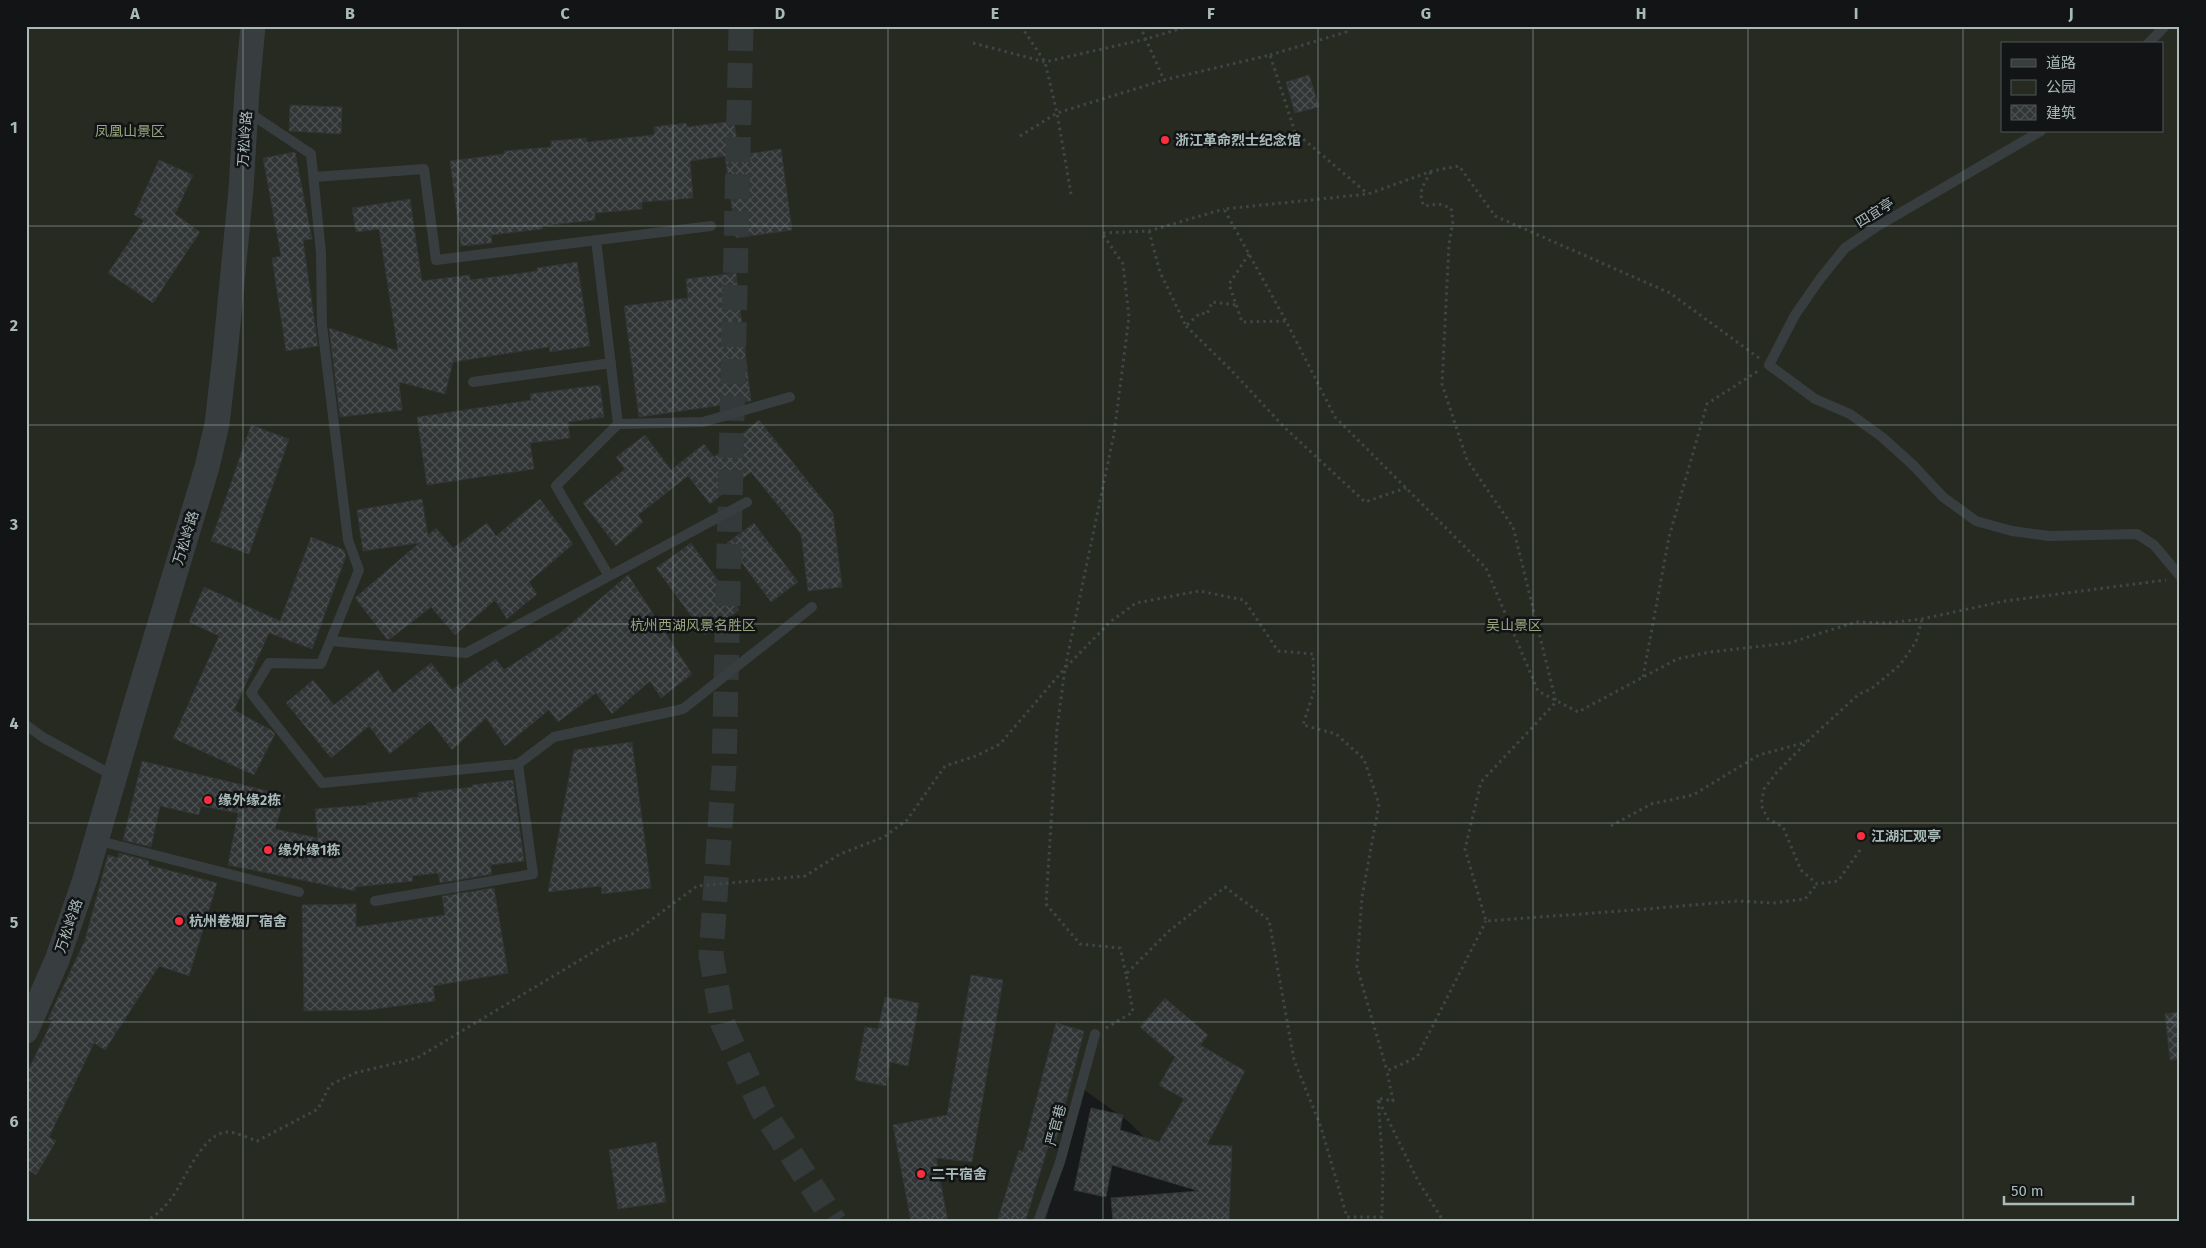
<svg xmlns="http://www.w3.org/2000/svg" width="2206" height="1248" font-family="'Fira Sans','Noto Sans SC',sans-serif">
	<defs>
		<pattern id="building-cross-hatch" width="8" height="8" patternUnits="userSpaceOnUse" patternTransform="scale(1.25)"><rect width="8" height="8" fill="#323536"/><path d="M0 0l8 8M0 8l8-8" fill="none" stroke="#4d5051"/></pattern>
	</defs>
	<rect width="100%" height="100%" fill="#17191a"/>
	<path fill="#272a21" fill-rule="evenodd" d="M26,26H2180V1222H1229L1129,1122L1083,1089L1045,1222H26ZM2002,44H2162V131H2002Z"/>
	<g fill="url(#building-cross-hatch)" stroke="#313536">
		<path d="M1309,75L1319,107L1295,113L1286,82Z"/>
		<path d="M290,105L342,107L341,134L289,131Z"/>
		<path d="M734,121L739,155L781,149L792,230L736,238L725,156L690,161L693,198L642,202V209L595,213V220L542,226V229L491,235L492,243L461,246L450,161L504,154V151L551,147V141L586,138L587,142L654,135V127L686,123L687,127Z"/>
		<path d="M295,152L312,239L303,240L318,346L286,351L272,258L281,256L263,158Z"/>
		<path d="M159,160L193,175L175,214L200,232L153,303L108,273L144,220L134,215Z"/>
		<path d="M410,199L422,281L470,275V280L537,271V268L577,262L590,346L550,352L549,347L453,362L445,394L399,382L402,410L340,417L329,328L398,351L379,229L356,232L352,208Z"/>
		<path d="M736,273L751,401L639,417L624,306L688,298L686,279Z"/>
		<path d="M600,385L604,417L568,422L570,438L530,443L534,469L427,485L417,417L531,400L530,394Z"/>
		<path d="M759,420L833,513L842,587L808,591L801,534L751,472L710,504L688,476L638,515L643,522L616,546L583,503L625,469L616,457L645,435L671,470L704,444L714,457Z"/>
		<path d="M251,425L289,439L249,554L211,541Z"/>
		<path d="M422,499L428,535L436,528L453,548L487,523L496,536L540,499L573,544L529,582L537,594L507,619L495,600L455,635L431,607L390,639H387L355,598L419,543L363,551L357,510Z"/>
		<path d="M754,523L798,582L771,602L727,543Z"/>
		<path d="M311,537L344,550L346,556L312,649L269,633L234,710L271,730L275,734L254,775L173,738L219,636L189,622L204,587L280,621Z"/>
		<path d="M691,543L739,610L705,635L656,568Z"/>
		<path d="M628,575L692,674L661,698L650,681L612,714L596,693L558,722L549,710L505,746L486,718L452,750L430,721L390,754L369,726L331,758L286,703L313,680L334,705L378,670L393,693L431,663L452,690L496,659L504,670L559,634Z"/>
		<path d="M632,742L651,888L602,894L601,886L548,892L574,750Z"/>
		<path d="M142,761L285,795L275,829L318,838L315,809L367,805V803L419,797L418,793L473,787L472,785L513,780L524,861L490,865L492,874L440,883L438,873L412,876L413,881L355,887V891L228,865L238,813L201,806L199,815L160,806L151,847L123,840Z"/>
		<path d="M119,853L149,861L148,865L217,883L189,976L159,966L105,1050L94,1043L49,1137L56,1141L36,1175L26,1169V1075L52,1021L48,1019L85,940L108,855L118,858Z"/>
		<path d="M494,888L508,973L433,986L435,1001L368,1010L304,1011L302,905L356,904V927L445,915L442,896Z"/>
		<path d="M971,975L1003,980L972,1162L936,1158L948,1222H911L893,1125L947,1115Z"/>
		<path d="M885,997L919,1003L908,1066L890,1062L886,1086L855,1080L865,1027L878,1029Z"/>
		<path d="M1165,998L1208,1035L1200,1045L1245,1071L1207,1145L1232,1146L1229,1222H1113L1111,1198L1199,1191L1112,1165L1106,1197L1074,1190L1091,1108L1123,1115L1120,1130L1159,1142L1184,1099L1159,1085L1175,1057L1140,1027Z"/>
		<path d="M2180,1012V1060H2170L2165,1014Z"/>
		<path d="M1056,1023L1084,1031L1054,1148L1048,1147L1025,1222H997L1019,1150L1023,1152Z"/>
		<path d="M656,1142L666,1202L618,1209L609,1150Z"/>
	</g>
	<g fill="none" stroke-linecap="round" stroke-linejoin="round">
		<path stroke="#34393a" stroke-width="25" stroke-dasharray="25 12" stroke-linecap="butt" d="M741,26L724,770L711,955L723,1024L762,1109L835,1222"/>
		<g stroke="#3e4646" stroke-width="3" stroke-dasharray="2.5 4" stroke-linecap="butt">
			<path d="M1021,26L1045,62L1057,113L1164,80"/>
			<path d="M1140,26L1164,80L1270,55L1295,132L1368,194"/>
			<path d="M973,43L1045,62L1146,39L1189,26"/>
			<path d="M1270,55L1346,32L1344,26"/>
			<path d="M1020,136L1057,113L1071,194"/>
			<path d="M1431,172C1424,184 1417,192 1424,206L1439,204L1451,208L1453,221L1449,244L1442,384L1467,460L1513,527L1556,702L1481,782L1465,849L1486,921L1635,910L1738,901L1773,903L1805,899L1817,884"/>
			<path d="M1149,231L1160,272L1186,326L1200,313L1207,314L1212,302L1237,305"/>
			<path d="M1103,233L1149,231L1224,209"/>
			<path d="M1249,254L1229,284L1242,322L1286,321"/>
			<path d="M1186,326L1232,371L1285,428L1365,502L1406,488"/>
			<path d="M1759,358L1670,293L1495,216L1459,166L1432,171L1368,194L1224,209L1286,321L1335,417L1486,568L1538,691L1578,712L1677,659L1710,652L1789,643L1856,622L1888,623L1922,619L2005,601L2166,580"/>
			<path d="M1643,677L1669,537L1707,404L1758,371"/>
			<path d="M1611,826L1651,804L1693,795L1759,755L1807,742"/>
			<path d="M1860,850L1838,881L1817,884L1801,870L1783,827L1768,819L1761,805L1764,789L1777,772L1813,736L1859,694L1871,689L1900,665L1916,642L1922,619"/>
			<path d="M1126,974L1120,948L1080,944L1046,904L1057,729L1065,668L1110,622L1136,603L1199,591L1244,600L1278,651L1313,654L1314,691L1303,725L1336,734L1364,759L1379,804L1362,897L1357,967L1387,1071"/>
			<path d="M1106,1028L1133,1012L1126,974L1169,931L1225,887L1269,920L1294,1060L1321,1127L1347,1217H1382L1383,1169L1378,1098L1393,1101L1387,1071L1417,1057L1486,921"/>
			<path d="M1379,1101L1418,1181L1444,1222"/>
			<path d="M145,1222C157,1215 166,1206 173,1196C185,1179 203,1133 227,1132C236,1132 248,1138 257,1141L318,1109L330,1085L355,1073L417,1058L610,942L632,934L697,886L805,876L840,854L884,837L907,820L945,766L976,756L1000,744L1065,668L1114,434L1129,317L1123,264L1102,233"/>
		</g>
		<g stroke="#383e3f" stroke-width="10">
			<path d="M2148,44L2165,26"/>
			<path d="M248,112L311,154L321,253L322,325L348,540L359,570L321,664L269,663L251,693L322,783L518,764L533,874L375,901"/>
			<path d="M2041,131L1876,227L1845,248L1820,279L1795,315L1769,365L1815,399L1850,414L1882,437L1913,465L1943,497L1976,521L2012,531L2049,536L2137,534L2154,545L2180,576"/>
			<path d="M314,177L424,169L436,260L711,226"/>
			<path d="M596,240L618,424L556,486L609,576"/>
			<path d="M473,382L611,363"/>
			<path d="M618,424L703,422L790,397"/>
			<path d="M331,641L466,653L747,502"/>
			<path d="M26,725L44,738L114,776"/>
			<path d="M518,764L554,737L683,709L812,607"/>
			<path d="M96,840L299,892"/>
			<path d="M1038,1222L1060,1162L1095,1034"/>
		</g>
		<path stroke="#383e3f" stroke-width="25" d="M26,1031L57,960L85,879L134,710L207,467L217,424L225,355L241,189L247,91L253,26"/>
	</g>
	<path fill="none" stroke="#a9bab9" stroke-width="1" stroke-opacity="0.55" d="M243,26V1222M458,26V1222M673,26V1222M888,26V1222M1103,26V1222M1318,26V1222M1533,26V1222M1748,26V1222M1963,26V1222M26,226H2180M26,425H2180M26,624H2180M26,823H2180M26,1022H2180"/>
	<g fill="#fb2e3e" stroke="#121415" stroke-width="2">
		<circle cx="1165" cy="140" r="5"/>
		<circle cx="208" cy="800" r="5"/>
		<circle cx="1861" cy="836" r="5"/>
		<circle cx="268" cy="850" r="5"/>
		<circle cx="179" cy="921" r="5"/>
		<circle cx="921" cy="1174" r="5"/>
	</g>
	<g text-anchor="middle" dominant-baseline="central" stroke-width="5" stroke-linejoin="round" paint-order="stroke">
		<g font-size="14" fill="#9aa67f" stroke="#121415">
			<text x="130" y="131">凤凰山景区</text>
			<text x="693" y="625">杭州西湖风景名胜区</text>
			<text x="1514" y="625">吴山景区</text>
		</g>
		<g font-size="14" fill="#a9bab9" stroke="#121415">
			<text transform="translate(245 139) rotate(-86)">万松岭路</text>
			<text transform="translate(1875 213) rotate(-32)">四宜亭</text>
			<text transform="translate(186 538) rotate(-73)">万松岭路</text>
			<text transform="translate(69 926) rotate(-71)">万松岭路</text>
			<text transform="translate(1056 1125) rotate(-75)">严官巷</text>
		</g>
		<g font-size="14" font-weight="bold" fill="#a9bab9" stroke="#121415" text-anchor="start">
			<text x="1175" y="140">浙江革命烈士纪念馆</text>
			<text x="218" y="800">缘外缘2栋</text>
			<text x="1871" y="836">江湖汇观亭</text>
			<text x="278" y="850">缘外缘1栋</text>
			<text x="189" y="921">杭州卷烟厂宿舍</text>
			<text x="931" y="1174">二干宿舍</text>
		</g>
	</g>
	<rect width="2206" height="1248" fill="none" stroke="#121415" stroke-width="55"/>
	<rect x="2001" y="42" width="162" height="90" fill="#121415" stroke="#4e5657"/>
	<rect x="2011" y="59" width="25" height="8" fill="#383e3f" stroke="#4e5657"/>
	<text x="2046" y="68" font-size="15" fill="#a9bab9">道路</text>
	<rect x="2011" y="80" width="25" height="15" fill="#272a21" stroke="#4e5657"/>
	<text x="2046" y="92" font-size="15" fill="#a9bab9">公园</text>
	<rect x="2011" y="105" width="25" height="15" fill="url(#building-cross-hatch)" stroke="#4e5657"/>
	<text x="2046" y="118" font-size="15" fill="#a9bab9">建筑</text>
	<path d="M2004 1196v8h129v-8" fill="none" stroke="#a9bab9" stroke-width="2.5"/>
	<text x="2011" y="1196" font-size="15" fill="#a9bab9" stroke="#121415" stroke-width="4" paint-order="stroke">50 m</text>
	<rect x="28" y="28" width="2150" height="1192" fill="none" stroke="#a9bab9" stroke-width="2"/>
	<g font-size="16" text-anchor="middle" font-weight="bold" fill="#a9bab9">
		<text x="135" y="19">A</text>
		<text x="350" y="19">B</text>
		<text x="565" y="19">C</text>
		<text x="780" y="19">D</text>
		<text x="995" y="19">E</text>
		<text x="1211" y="19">F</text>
		<text x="1426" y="19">G</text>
		<text x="1641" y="19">H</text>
		<text x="1856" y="19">I</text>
		<text x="2071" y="19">J</text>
		<text x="14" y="133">1</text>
		<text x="14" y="331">2</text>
		<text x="14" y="530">3</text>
		<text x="14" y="729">4</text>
		<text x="14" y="928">5</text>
		<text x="14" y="1127">6</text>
	</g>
</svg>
